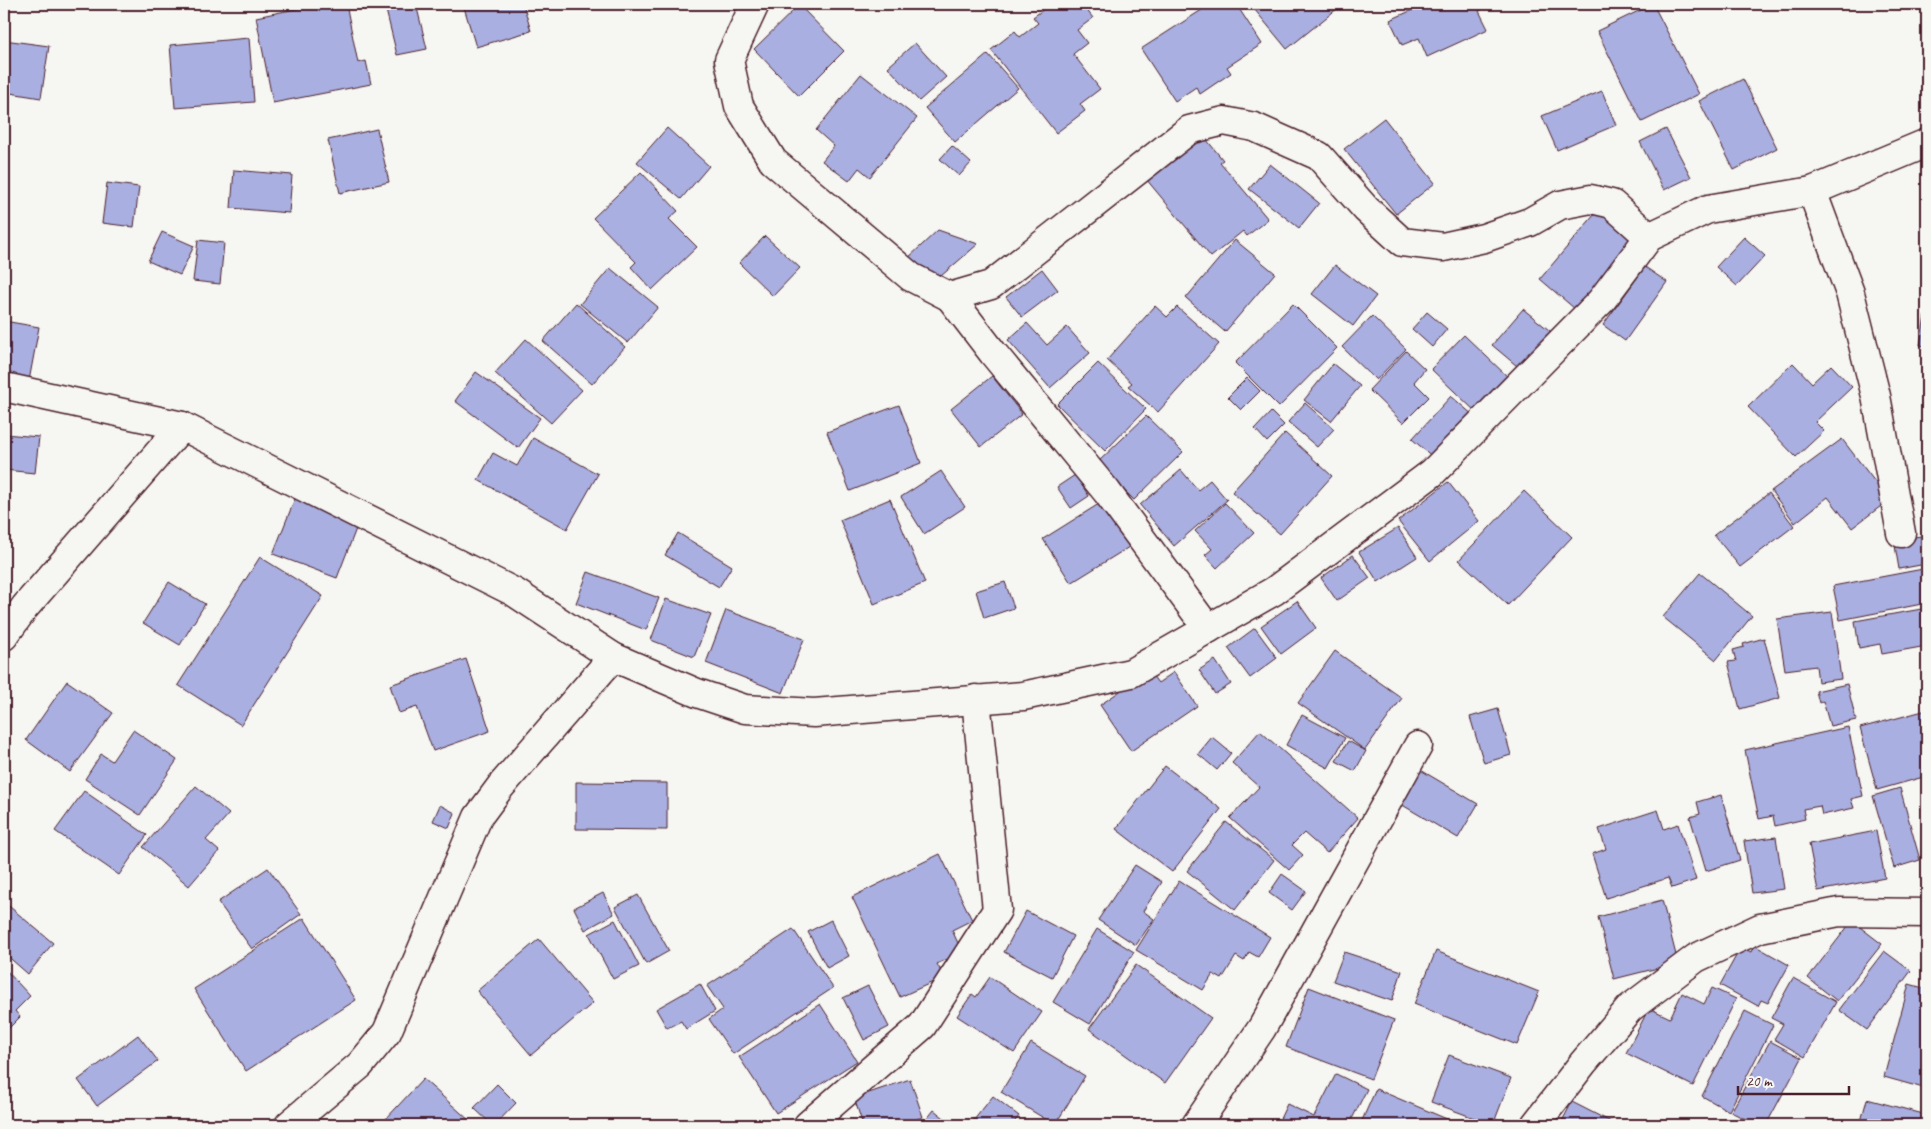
<svg xmlns="http://www.w3.org/2000/svg" width="1931" height="1129" font-family="Caveat,sans-serif">
	<rect width="100%" height="100%" fill="#f6f6f2"/>
	<filter id="ink" filterUnits="userSpaceOnUse"><feTurbulence type="fractalNoise" baseFrequency=".02" numOctaves="2"/><feDisplacementMap in="SourceGraphic" scale="10" xChannelSelector="R" yChannelSelector="G"/><feConvolveMatrix kernelMatrix="1 2 1 2 8 2 1 2 1" color-interpolation-filters="sRGB"/></filter>
	<g filter="url(#ink)">
		<g fill="#a9afe0" stroke="#4a1f2b">
			<path d="M4,4H80V7Z"/>
			<path d="M320,4H346L358,63L366,61L371,84L273,103L256,17Z"/>
			<path d="M416,4L427,49L397,55L386,10Z"/>
			<path d="M463,4H523L531,31L476,47Z"/>
			<path d="M1051,4H1082L1093,18L1077,30L1087,43L1073,54L1100,89L1080,104L1085,111L1056,133L991,50L1015,31L1020,37L1038,23L1033,17Z"/>
			<path d="M1211,4H1236L1262,44L1227,67L1231,73L1200,94L1196,87L1175,101L1141,49Z"/>
			<path d="M1250,4H1343L1287,49Z"/>
			<path d="M1426,4H1484L1486,7L1479,11L1488,29L1427,57L1419,38L1402,45L1390,20Z"/>
			<path d="M1653,4L1699,94L1642,122L1597,31Z"/>
			<path d="M799,5L844,51L799,96L754,49Z"/>
			<path d="M249,38L254,102L175,108L170,45Z"/>
			<path d="M4,40L49,46L41,98L4,92Z"/>
			<path d="M915,43L946,77L919,101L888,67Z"/>
			<path d="M988,54L1018,88L955,142L925,108Z"/>
			<path d="M861,74L917,118L870,177L859,168L849,181L822,161L834,146L816,130Z"/>
			<path d="M1743,79L1777,148L1734,170L1699,101Z"/>
			<path d="M1602,91L1616,125L1557,150L1542,116Z"/>
			<path d="M1384,118L1435,183L1396,214L1344,149Z"/>
			<path d="M667,128L709,166L681,199L637,162Z"/>
			<path d="M377,129L389,182L340,193L328,140Z"/>
			<path d="M1666,129L1691,177L1664,190L1640,142Z"/>
			<path d="M1202,134L1223,160L1220,162L1268,219L1247,236L1243,231L1211,257L1146,179Z"/>
			<path d="M952,146L971,163L959,176L940,159Z"/>
			<path d="M1270,164L1319,203L1299,228L1249,189Z"/>
			<path d="M234,170L292,175L289,213L231,208Z"/>
			<path d="M641,172L678,211L669,219L697,247L652,290L631,267L636,262L593,218Z"/>
			<path d="M107,183L139,187L134,227L102,223Z"/>
			<path d="M1600,208L1636,238L1575,309L1540,279Z"/>
			<path d="M938,230L978,244L941,276L906,260Z"/>
			<path d="M162,232L194,246L180,275L148,261Z"/>
			<path d="M765,236L800,268L773,296L739,263Z"/>
			<path d="M1744,237L1765,256L1737,286L1716,267Z"/>
			<path d="M198,240L224,243L220,284L193,281Z"/>
			<path d="M1235,240L1275,273L1225,332L1186,298Z"/>
			<path d="M1335,265L1376,296L1353,326L1312,294Z"/>
			<path d="M1645,267L1667,282L1625,341L1603,325Z"/>
			<path d="M610,268L658,307L628,343L580,304Z"/>
			<path d="M1042,269L1058,290L1022,317L1006,297Z"/>
			<path d="M576,303L625,347L592,384L543,341Z"/>
			<path d="M1293,304L1337,348L1279,407L1235,363Z"/>
			<path d="M1155,306L1167,317L1177,307L1219,344L1158,412L1128,386L1132,383L1107,360Z"/>
			<path d="M1523,309L1554,334L1523,371L1492,345Z"/>
			<path d="M1427,312L1447,329L1432,347L1412,329Z"/>
			<path d="M1372,316L1406,349L1376,380L1342,347Z"/>
			<path d="M1925,316L1927,317V347L1920,345Z"/>
			<path d="M4,321L39,327L29,381L4,377Z"/>
			<path d="M1027,323L1047,345L1067,327L1090,353L1050,388L1008,340Z"/>
			<path d="M1464,335L1509,378L1476,412L1431,369Z"/>
			<path d="M526,339L582,390L551,423L495,373Z"/>
			<path d="M1406,351L1425,369L1414,382L1429,397L1403,423L1369,390Z"/>
			<path d="M1098,363L1146,409L1105,451L1057,404Z"/>
			<path d="M1793,363L1812,383L1831,365L1852,387L1815,422L1824,431L1796,457L1748,407Z"/>
			<path d="M1333,364L1360,386L1331,421L1304,400Z"/>
			<path d="M476,372L540,418L518,448L455,401Z"/>
			<path d="M992,376L1022,414L981,447L951,409Z"/>
			<path d="M1247,378L1260,391L1241,410L1228,397Z"/>
			<path d="M1451,396L1474,416L1435,459L1412,439Z"/>
			<path d="M1305,403L1334,429L1317,447L1288,422Z"/>
			<path d="M899,405L921,463L850,491L827,432Z"/>
			<path d="M1271,412L1284,425L1267,442L1255,429Z"/>
			<path d="M1146,416L1183,452L1134,500L1097,463Z"/>
			<path d="M1285,433L1332,476L1280,534L1232,492Z"/>
			<path d="M4,434L39,437L35,473L4,470Z"/>
			<path d="M533,438L598,474L567,529L478,480L493,453L517,466Z"/>
			<path d="M1842,439L1889,500L1852,528L1828,497L1795,523L1771,491Z"/>
			<path d="M1181,470L1198,490L1210,480L1227,500L1174,546L1140,505Z"/>
			<path d="M941,471L965,507L924,534L901,497Z"/>
			<path d="M1075,475L1089,496L1071,508L1057,487Z"/>
			<path d="M1448,482L1479,521L1430,561L1398,521Z"/>
			<path d="M1524,491L1572,537L1508,605L1459,560Z"/>
			<path d="M1769,493L1794,526L1740,567L1714,535Z"/>
			<path d="M296,496L359,521L337,578L273,554Z"/>
			<path d="M890,499L925,583L874,604L840,520Z"/>
			<path d="M1102,502L1129,547L1071,583L1043,539Z"/>
			<path d="M1225,503L1254,533L1217,568L1205,555L1212,549L1195,531Z"/>
			<path d="M1398,528L1417,557L1378,582L1359,552Z"/>
			<path d="M678,533L732,566L719,587L665,555Z"/>
			<path d="M1921,536L1926,564L1899,569L1894,540Z"/>
			<path d="M1353,555L1370,578L1337,601L1321,578Z"/>
			<path d="M260,557L323,596L241,725L178,685Z"/>
			<path d="M1923,569L1927,603L1840,620L1833,586Z"/>
			<path d="M588,572L659,598L646,630L576,603Z"/>
			<path d="M1700,573L1752,616L1716,660L1663,617Z"/>
			<path d="M169,582L205,604L180,645L143,623Z"/>
			<path d="M1005,582L1014,608L984,618L976,591Z"/>
			<path d="M666,599L711,615L694,657L651,640Z"/>
			<path d="M1297,601L1316,628L1281,654L1261,626Z"/>
			<path d="M1927,608V646L1882,654L1880,644L1859,648L1855,621Z"/>
			<path d="M726,610L804,639L783,693L706,663Z"/>
			<path d="M1832,612L1841,679L1818,682L1816,666L1785,670L1777,619Z"/>
			<path d="M1255,628L1277,658L1250,678L1228,648Z"/>
			<path d="M1764,638L1780,698L1740,709L1728,662L1736,661L1733,650L1744,647L1743,644Z"/>
			<path d="M1335,651L1402,698L1365,750L1298,703Z"/>
			<path d="M466,659L490,731L433,751L417,707L399,713L390,685Z"/>
			<path d="M1215,660L1231,684L1215,694L1199,670Z"/>
			<path d="M1149,671L1158,683L1174,672L1197,706L1131,751L1100,705Z"/>
			<path d="M67,681L113,713L70,772L26,740Z"/>
			<path d="M1847,684L1856,720L1830,726L1823,701L1819,703L1816,691Z"/>
			<path d="M1498,709L1511,755L1484,763L1470,717Z"/>
			<path d="M1927,710V776L1877,790L1860,728Z"/>
			<path d="M1302,715L1345,738L1328,768L1286,745Z"/>
			<path d="M1848,727L1863,796L1851,799L1854,808L1822,815L1820,806L1803,809L1805,819L1775,826L1773,816L1759,819L1745,750Z"/>
			<path d="M133,730L177,760L140,815L85,779L101,754L112,761Z"/>
			<path d="M1260,731L1358,818L1327,853L1304,833L1292,845L1303,855L1289,870L1230,818L1259,787L1232,763Z"/>
			<path d="M1212,737L1231,753L1217,770L1198,754Z"/>
			<path d="M1348,741L1366,751L1355,771L1336,761Z"/>
			<path d="M1165,766L1221,809L1172,872L1116,829Z"/>
			<path d="M1419,769L1478,804L1458,838L1399,803Z"/>
			<path d="M576,782L667,783V830L576,829Z"/>
			<path d="M196,786L229,814L206,840L219,851L189,886L143,847Z"/>
			<path d="M1900,788L1920,860L1894,868L1873,796Z"/>
			<path d="M84,791L147,835L119,875L55,831Z"/>
			<path d="M1721,795L1740,860L1706,871L1690,817L1700,814L1697,802Z"/>
			<path d="M440,805L455,813L449,828L433,821Z"/>
			<path d="M1658,810L1664,829L1678,824L1696,880L1672,888L1668,878L1606,898L1592,854L1606,849L1599,829Z"/>
			<path d="M1226,822L1274,860L1235,910L1187,871Z"/>
			<path d="M1876,831L1885,878L1818,891L1809,844Z"/>
			<path d="M1776,837L1784,889L1752,893L1744,841Z"/>
			<path d="M940,854L972,920L952,930L962,952L937,964L944,977L900,997L852,897Z"/>
			<path d="M1135,865L1162,882L1143,911L1154,919L1136,945L1098,920Z"/>
			<path d="M268,868L301,914L252,949L218,902Z"/>
			<path d="M1282,874L1306,891L1292,910L1269,893Z"/>
			<path d="M1179,881L1270,937L1258,957L1249,952L1244,961L1236,956L1222,979L1213,974L1203,990L1136,950Z"/>
			<path d="M603,893L614,914L585,930L574,908Z"/>
			<path d="M638,895L669,951L646,964L615,907Z"/>
			<path d="M1662,900L1678,963L1614,979L1598,917Z"/>
			<path d="M4,902L53,943L28,974L4,953Z"/>
			<path d="M1026,911L1073,936L1052,977L1004,952Z"/>
			<path d="M304,918L356,1000L246,1071L194,989Z"/>
			<path d="M615,920L639,966L613,979L589,934Z"/>
			<path d="M831,920L849,956L827,968L808,932Z"/>
			<path d="M1852,921L1882,944L1837,1001L1808,978Z"/>
			<path d="M793,929L833,988L733,1054L709,1019L723,1009L707,986Z"/>
			<path d="M1097,929L1134,952L1090,1024L1053,1002Z"/>
			<path d="M539,939L593,1003L531,1055L477,991Z"/>
			<path d="M1754,945L1789,965L1768,1003L1761,1000L1758,1006L1720,985L1741,947L1751,952Z"/>
			<path d="M1436,951L1539,992L1517,1045L1414,1004Z"/>
			<path d="M1884,951L1911,971L1867,1030L1839,1010Z"/>
			<path d="M1344,952L1402,971L1392,1001L1333,981Z"/>
			<path d="M1136,965L1211,1018L1165,1083L1089,1029Z"/>
			<path d="M4,968L30,996L15,1011L20,1017L4,1033Z"/>
			<path d="M990,977L1042,1012L1014,1053L957,1016L972,994L976,997Z"/>
			<path d="M1793,978L1836,1002L1805,1057L1774,1039L1783,1024L1771,1018Z"/>
			<path d="M700,984L715,1011L686,1029L681,1021L667,1028L656,1009Z"/>
			<path d="M1909,984L1927,989V1089L1884,1077Z"/>
			<path d="M868,986L889,1027L864,1040L843,998Z"/>
			<path d="M1309,987L1394,1020L1371,1079L1286,1047Z"/>
			<path d="M1712,988L1736,999L1693,1086L1626,1053L1649,1008L1670,1018L1682,993L1704,1004Z"/>
			<path d="M820,1004L857,1061L776,1113L739,1057Z"/>
			<path d="M1745,1011L1773,1025L1729,1111L1702,1096Z"/>
			<path d="M138,1035L158,1061L97,1106L78,1080Z"/>
			<path d="M1770,1041L1802,1058L1766,1125H1757L1731,1112Z"/>
			<path d="M1031,1043L1085,1076L1055,1125L1001,1092Z"/>
			<path d="M1449,1055L1511,1078L1493,1125L1431,1102Z"/>
			<path d="M1336,1074L1367,1089L1349,1125H1277L1287,1104L1314,1117Z"/>
			<path d="M423,1079L470,1121L466,1125H388L384,1121Z"/>
			<path d="M910,1079L923,1117L898,1125H863L854,1098Z"/>
			<path d="M497,1084L516,1103L495,1125H492L474,1108Z"/>
			<path d="M1376,1089L1461,1125H1360Z"/>
			<path d="M993,1096L1019,1116L1012,1125H970Z"/>
			<path d="M1867,1099L1927,1115V1125H1860Z"/>
			<path d="M1572,1102L1617,1125H1560Z"/>
			<path d="M934,1110L953,1125H922Z"/>
		</g>
		<g fill="none" stroke-linecap="round" stroke-linejoin="round">
			<defs>
				<g id="minor">
					<path d="M755,4L729,60L739,106L773,161L911,277L950,297L991,285L1189,130L1224,121L1254,127L1319,156L1366,209L1402,242L1443,247L1484,238L1530,222L1560,205L1591,199L1612,204L1649,237"/>
					<path d="M1812,191L1850,293L1876,396L1901,533"/>
					<path d="M950,297L993,353L1107,492L1208,629"/>
					<path d="M4,387L182,426L514,592L613,657L697,693L745,709L814,713L1023,696L1131,673L1274,591L1432,473L1601,301L1649,237L1708,209L1812,191L1927,143"/>
					<path d="M4,636L25,607L182,426"/>
					<path d="M289,1125L360,1065L387,1032L478,817L501,786L613,657"/>
					<path d="M808,1125L922,1026L997,910L976,699"/>
					<path d="M1196,1125L1262,1028L1418,746"/>
					<path d="M1535,1125L1583,1063L1630,1008L1696,958L1760,928L1839,912L1927,913"/>
				</g>
			</defs>
			<use href="#minor" stroke="#4a1f2b" stroke-width="31"/>
			<use href="#minor" stroke="#f6f6f2" stroke-width="28"/>
		</g>
	</g>
	<rect width="1931" height="1129" fill="none" stroke="#f6f6f2" stroke-width="20"/>
	<rect x="10" y="10" width="1911" height="1109" fill="none" stroke="#4a1f2b" stroke-width="2" filter="url(#ink)"/>
	<path d="M1738 1086v8h111v-8" fill="none" stroke="#4a1f2b" stroke-width="2.5"/>
	<text x="1746" y="1086" font-size="15" fill="#4a1f2b" stroke="#f6f6f2" stroke-width="4" paint-order="stroke">20 m</text>
</svg>
